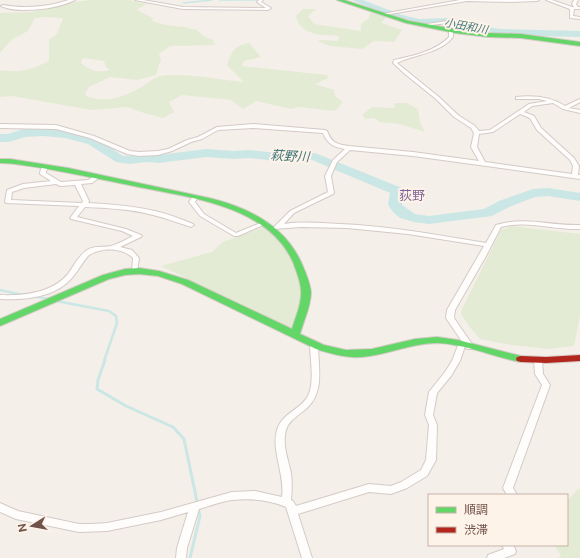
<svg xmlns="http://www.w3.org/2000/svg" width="580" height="558" font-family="'Public Sans','Noto Sans JP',sans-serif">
	<rect width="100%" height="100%" fill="#f5efe9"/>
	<g fill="#e4ebd4" fill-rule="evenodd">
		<path d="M91,0H129L146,4L137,10L153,18L152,21L166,25L185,27L197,30L203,36L214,40L213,43L216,45L170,46L159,54L161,59L156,75L137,80L110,77L89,87L85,93L86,96C108,104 126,96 145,85C149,82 155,77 161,76C181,72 222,80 244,82L227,65C232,51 234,46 249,43L261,57L244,61L242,66L327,75L328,78L315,84L334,90L335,96L343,102L335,111L299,107L291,109L256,101L243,109L231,100L182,95L169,102L174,112L163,118L147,114L127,107L92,110L12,96L0,97V70C22,73 30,70 49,61V40L57,34L63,18L46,17L35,18L28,31L11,40L0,53V13L32,12L67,3ZM83,58L104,61L106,67L110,70C97,73 91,71 81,63Z"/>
		<path d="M303,9H316L308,16L314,24L361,31V24L369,18L370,13L386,17L381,23L402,30L394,42L374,41L362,49L330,46L317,41L322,40L338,41L339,36C327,35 308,36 300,25C298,23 297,19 296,16Z"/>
		<path d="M395,103H407L418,109L420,122L425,132L399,124L380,122L374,118L365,119L362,115L372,107L394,108Z"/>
		<path d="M512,226L580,234V316L574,346L548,349L511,345L480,339L468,325L461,314L462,309L501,230Z"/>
		<path d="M264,227L278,241L291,257L299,279L302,292L291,329L161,266L212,252L223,242Z"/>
		<path d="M580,489V558H559L561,555L554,545H567V501L577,490Z"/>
	</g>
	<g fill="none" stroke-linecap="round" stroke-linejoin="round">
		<g stroke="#cae7e6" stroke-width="1.5">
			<path d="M219,0H257"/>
			<path d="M183,3L212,0"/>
		</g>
		<g stroke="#cae7e6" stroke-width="2.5">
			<path d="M0,290L23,295"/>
			<path d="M32,296L49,299"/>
			<path d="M56,301L109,311L116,316L117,323L104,361"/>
		</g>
		<path stroke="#cae7e6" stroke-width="3" d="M105,360L98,380L97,389L126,406L173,427L184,439L200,516L190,558"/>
		<g fill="#cae7e6" fill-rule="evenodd">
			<path d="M352,0H363L402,15L419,19L448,18L499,29L580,31V37L499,35L448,24L419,25L396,19Z"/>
			<path d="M43,128L65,130L96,138L123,156H129L147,154L159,155L206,149L233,151L250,150L277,153H315L402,188L404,194L402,205L415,214L429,216L484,209L499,201L533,189L548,188L580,193V201L548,196L535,197L509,207L492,216L429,224L414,222L400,218L393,212L388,205L390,193L312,160L277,161L250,158L233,159L206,157L159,163L147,162L129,164L116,162L88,144L65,138L43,136L25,137L9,142H0V134H8L23,129Z"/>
		</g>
		<defs>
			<g id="street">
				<path d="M69,0H75C58,9 18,14 1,6L3,5C26,9 47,7 69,0Z"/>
				<path d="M135,0H143L183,7L266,8L257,2L259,0H263L261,2L271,8L268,10L183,9Z"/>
				<path d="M460,0H539L537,1L511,2L467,1L384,15L382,14Z"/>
				<path d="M546,0H552L572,7H574L572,4L574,0H578L576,4L578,7H580V9H574L573,16L580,17V19L570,18V9Z"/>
				<path d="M447,21L449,22L448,23L422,26L420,25Z"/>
				<path d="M451,30L453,31V37C439,54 415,54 397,63L439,97L458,115L475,126L479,131L490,130L529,104L547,101L539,99H516V97C534,95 551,97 565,106L580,99V102L569,108L580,110V113L563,109L553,103L532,106L524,112L534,116L541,128L574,158L579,166L578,175H580V179L413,156L350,150L337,162L331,176L334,193L333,194L294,213L284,224C302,221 321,223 340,224C389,226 438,235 486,243L496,225C526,216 550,226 580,225V229C553,230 527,220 501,227L486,256L455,310L454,318L474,347L473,349H467L465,346L460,361L451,376L437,393L433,415L437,425L436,460L427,476L407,488L391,494L369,492L298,514L312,558H302L286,507C269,500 251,498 233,500C222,501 210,506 199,509L187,548L186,558H176L177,548L188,512L161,520L107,531L79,532L16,519L0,512V503L18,511L79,524H91L107,523L161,512L232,492L255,491L282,497C285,474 271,451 277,430C282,413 300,410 308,396C315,381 310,360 310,344L311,342H317L318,344C318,366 325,391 307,408C299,415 289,420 286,430C282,444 288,459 291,473C292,482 292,491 291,500L293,501L296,506L369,484L391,486L401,482L421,470L426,460L429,425L425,415L429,392L445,372L452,361L459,343H463L446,318L447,310L484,246L408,234L347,228L301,227L274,229L273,228L290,211L328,192L325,176L333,160L345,149C334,147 327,144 323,133L253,128L218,130L202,139L191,142L172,151L158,155L139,156L127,154L90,138L56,129L0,128V124L56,125L94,136L130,151L139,152L158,151L168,149L187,140L198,137L217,127L253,124L325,130L327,131C332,143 336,144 349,146L413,152L479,161L471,147L474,133L471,128L454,117L436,99L405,74L393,63L394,60C412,56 436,51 449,37V31ZM520,114L530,118L537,130L570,160L573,166L572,174L485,162L477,147L479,134L493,132Z"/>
				<path d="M46,165L49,167L46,171V173L61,182L88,180L96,175H100V177L92,183L81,184L89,201L88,203C110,204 133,206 155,211C168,214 181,219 193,224L194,225L191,227C178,223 166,218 153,215C131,209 107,208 85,207L77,217L126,229L141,235L142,236L141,237L120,247L132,250L139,258L137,272H133L132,271L133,258C122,247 100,247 88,256C82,263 77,273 70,280C53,298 23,300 0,299V295C23,296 52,293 68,274C74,266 78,256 87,250C95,245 103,248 111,246C118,244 127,239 133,236L122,231L71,219L70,218L79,206L6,203L5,202L7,190L23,184L51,181L40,174C40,170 42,166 46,165ZM56,184L60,186L75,185L83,201L82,203L11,200L12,192L24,188Z"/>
				<path d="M195,195L198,197L195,202L204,214L236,233L263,222L265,221L268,223L238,236H234L200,216L189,202L193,196Z"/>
				<path d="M538,357L541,358L542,360L543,374L550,385L513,488L517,495H507L503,488L542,385L535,374L534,360L535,358Z"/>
				<path d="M502,545H513L516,551L515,554L504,558H487L488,555L504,549Z"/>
			</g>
			<g id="fast">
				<path d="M337,0H344L409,21L455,29L488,33L521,34L580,42V46L521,38L488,37L455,33L406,23Z"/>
				<path d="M0,159H10L68,168L209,198C247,207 284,225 301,262C305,271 310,282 311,292C311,306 304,320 300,334L324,345L346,350L372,349L415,339L437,337L458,340L525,357L526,359L525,361L521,362C493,357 466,344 437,343C411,343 387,355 362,357C346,358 332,354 316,349L182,284L158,276L139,274L125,275L109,279L0,326V319L103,275L125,269L139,268L159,271L188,280L292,329C295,318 302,304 301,291C301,282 296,271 293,262C266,203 184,197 129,185C100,179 71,173 42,168C28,166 14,163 0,163Z"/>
			</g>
			<path id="jam" d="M580,355V361L546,363L521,362L517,361L516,359L517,357L521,356L546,357Z"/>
		</defs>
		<use href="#street" stroke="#d4cac6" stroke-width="2"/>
		<use href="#fast" stroke="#d4cac6" stroke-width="2"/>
		<use href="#jam" stroke="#d4cac6" stroke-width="2"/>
		<use href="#street" fill="#fefdfc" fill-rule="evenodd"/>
		<use href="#fast" fill="#63d668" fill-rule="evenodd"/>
		<use href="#jam" fill="#b3261e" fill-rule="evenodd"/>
	</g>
	<g text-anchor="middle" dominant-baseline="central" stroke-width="4" stroke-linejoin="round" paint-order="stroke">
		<g font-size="11" font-style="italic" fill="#3e7678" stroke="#fef3e9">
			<text transform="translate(466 26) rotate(10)">小田和川</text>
		</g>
		<g font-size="13" font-style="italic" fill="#3e7678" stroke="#fef3e9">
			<text transform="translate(290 156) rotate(3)">萩野川</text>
		</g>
		<g font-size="13" fill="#7f6596" stroke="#fef3e9">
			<text x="412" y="195">荻野</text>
		</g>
	</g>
	<rect x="428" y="494" width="140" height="52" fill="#fef3e9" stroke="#c6b3a9"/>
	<rect x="436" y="507" width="20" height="6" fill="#63d668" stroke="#c6b3a9"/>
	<text x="464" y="514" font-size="12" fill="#72534a">順調</text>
	<rect x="436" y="527" width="20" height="6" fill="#b3261e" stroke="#c6b3a9"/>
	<text x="464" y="534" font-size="12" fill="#72534a">渋滞</text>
	<g transform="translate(32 526) rotate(259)" stroke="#fef3e9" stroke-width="3" paint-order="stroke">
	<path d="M0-3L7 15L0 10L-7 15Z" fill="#72534a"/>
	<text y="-6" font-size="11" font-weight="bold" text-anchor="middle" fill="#72534a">N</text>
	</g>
</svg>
